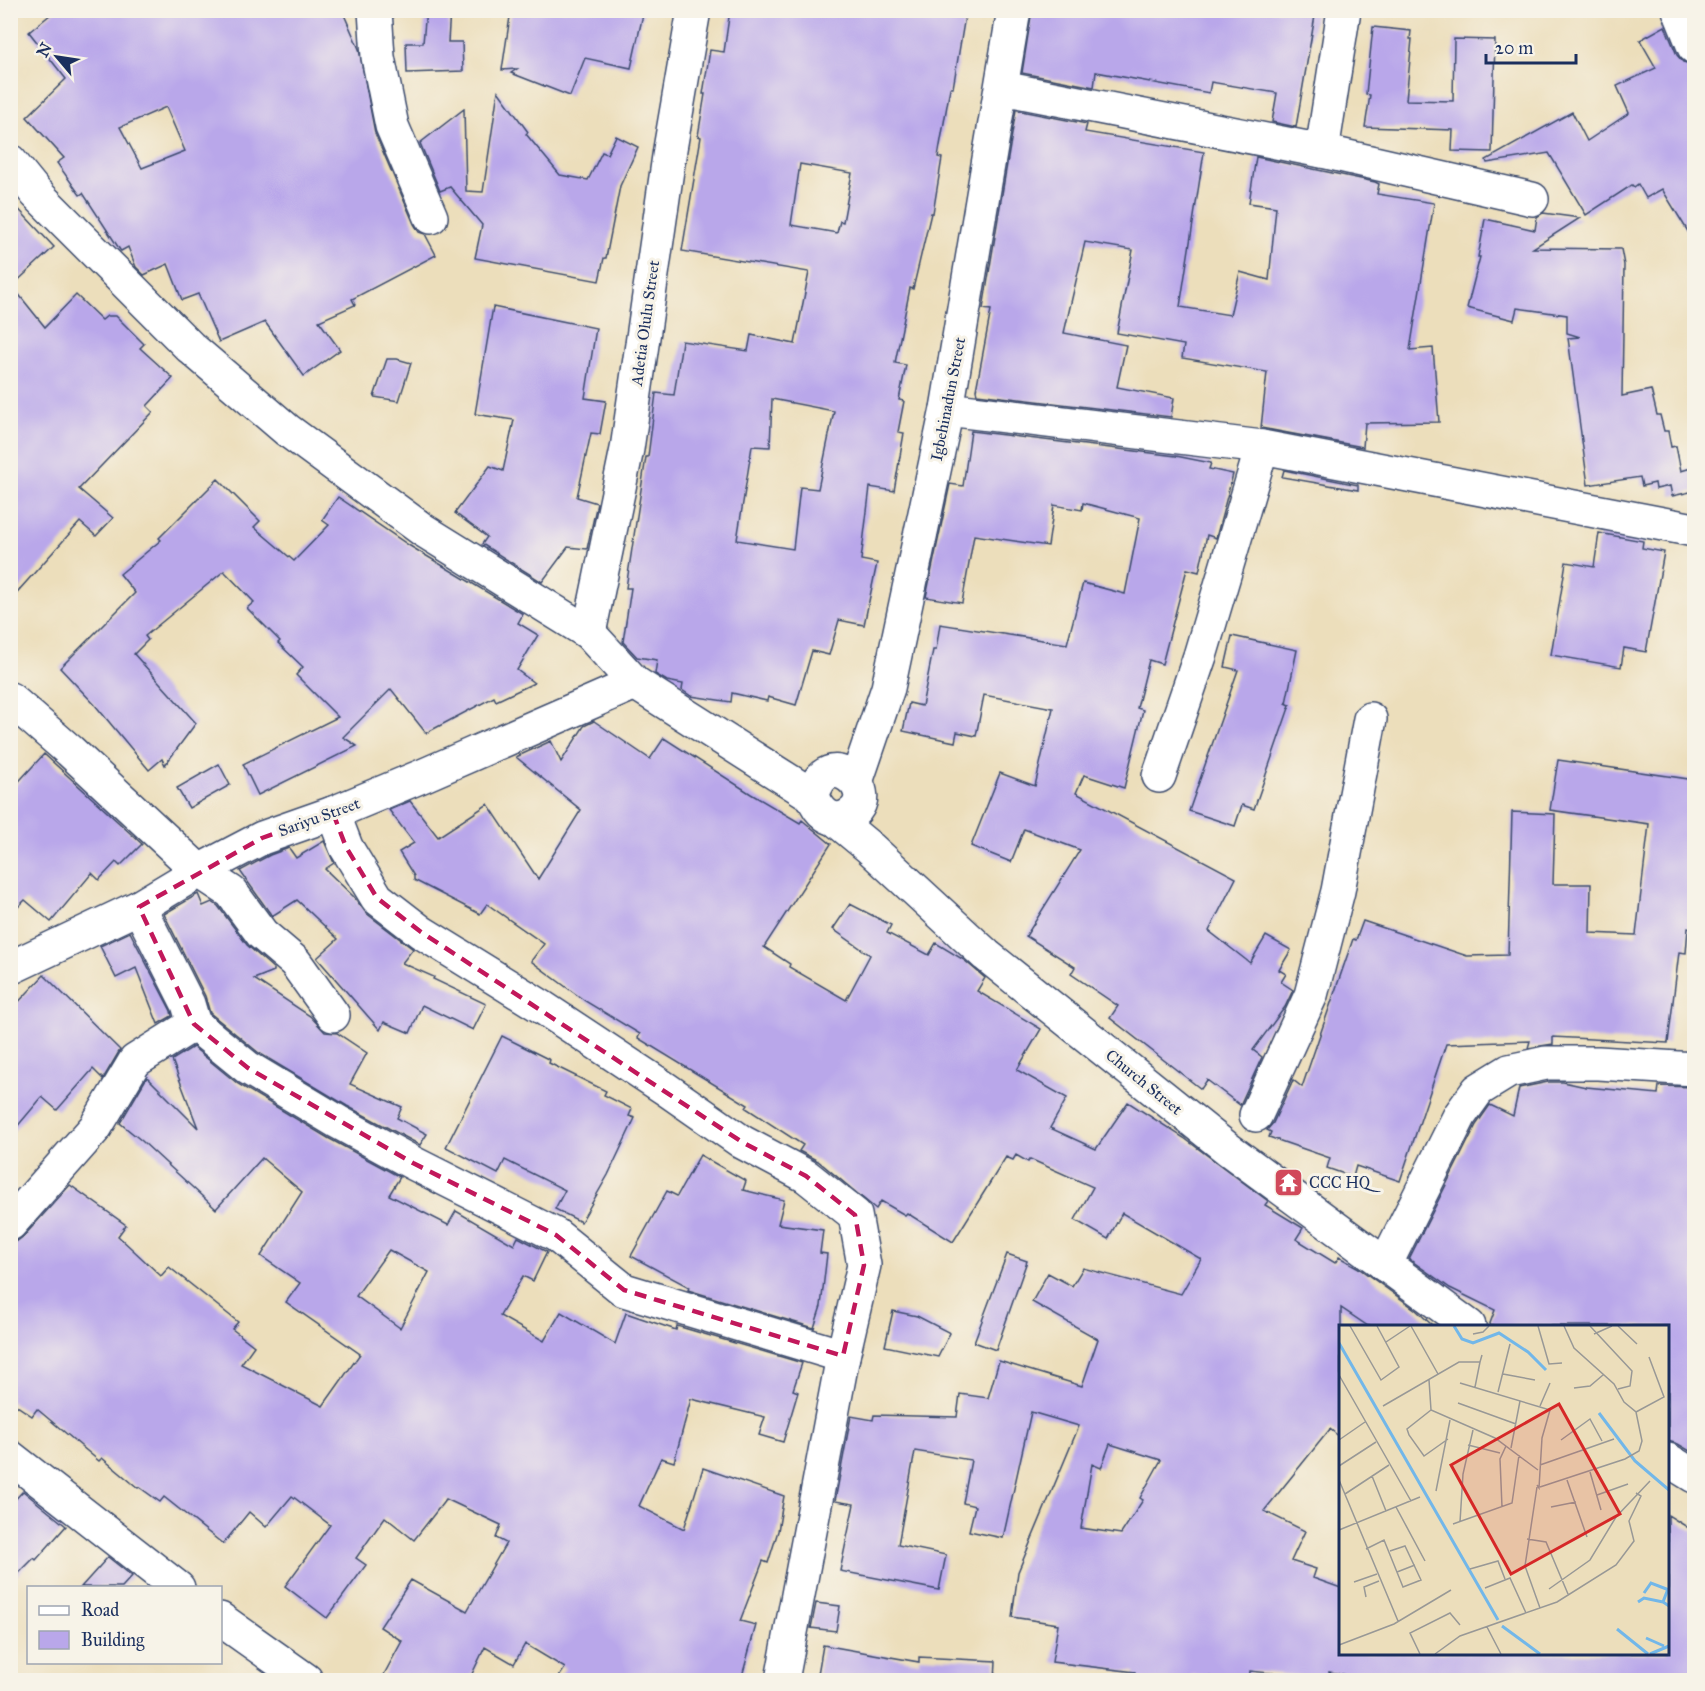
<svg xmlns="http://www.w3.org/2000/svg" width="1705" height="1691" font-family="'IM FELL Great Primer',serif">
	<rect width="100%" height="100%" fill="#f7f3e8"/>
	<filter id="ink" filterUnits="userSpaceOnUse"><feTurbulence type="fractalNoise" baseFrequency=".0167" numOctaves="2"/><feDisplacementMap in="SourceGraphic" scale="12" xChannelSelector="R" yChannelSelector="G"/><feConvolveMatrix kernelMatrix="1 2 1 2 8 2 1 2 1" color-interpolation-filters="sRGB"/></filter>
	<filter id="wash" filterUnits="userSpaceOnUse"><feTurbulence type="fractalNoise" baseFrequency=".008" numOctaves="4" result="noise"/><feDisplacementMap in="SourceGraphic" scale="24" xChannelSelector="R" yChannelSelector="G"/><feGaussianBlur stdDeviation="1.35" result="paint"/><feColorMatrix in="noise" values="0 0 0 0 0 0 0 0 0 0 0 0 0 0 0 0 0 1.4 0 .05"/><feComposite in="paint" operator="in"/></filter>
	<g filter="url(#wash)">
		<rect width="100%" height="100%" fill="#ecdebb"/>
		<g id="blocks">
			<g fill="#b9a7ea" fill-rule="evenodd">
				<path d="M56,10H342L359,49L375,133L414,224L419,232L425,234L436,255L352,299L355,305L319,321L340,350L304,376L265,322L219,342L198,294L182,300L168,264L144,275L136,267L128,247L121,251L120,250L83,193L80,195L57,163L64,158L27,117L66,79L29,32ZM166,107L185,151L142,168L120,127Z"/>
				<path d="M426,10H450L448,42H462L463,71L407,73L406,43H423Z"/>
				<path d="M511,10H644L631,68L585,58L570,96L511,73L517,69L502,70Z"/>
				<path d="M730,10H966L953,88H950L938,157L942,158L933,213H931L913,289L910,288L895,363L906,365L899,400L904,401L898,432L904,433L894,491L870,487L861,560L877,563L864,625L839,620L829,655L812,651L796,705L768,697L767,701L732,693L731,702L691,696L682,690L683,684L667,681L655,674L657,660L637,657L623,642L631,588H626L646,457H648L656,393L674,395L682,341L748,351L751,335L795,344L809,272L682,251L701,137L698,136L705,94H703L710,50L724,52ZM800,164L852,173L843,222L840,221L837,233L791,225ZM772,399L834,411L818,489L800,487L793,549L737,540L752,446L770,447Z"/>
				<path d="M1032,10H1316L1296,127L1272,122L1277,93L1211,82L1209,93L1096,72L1094,87L1022,73Z"/>
				<path d="M1665,26L1677,55L1683,62L1695,65V243L1662,189L1646,198L1638,184L1634,187L1632,185L1586,215L1549,153L1487,163L1486,160L1572,112L1587,141L1629,113L1617,86L1656,68L1640,40Z"/>
				<path d="M1373,27L1411,31L1410,39H1412L1406,100L1453,101L1454,39L1495,40L1492,152L1452,151L1453,130L1365,127L1370,95L1366,94Z"/>
				<path d="M498,91L528,132L526,134L560,175L588,180L602,152L607,154L616,136L638,147L620,186L606,258H604L599,281L475,258L482,225L450,187L440,191L420,143L464,109L466,191L483,192Z"/>
				<path d="M1016,110L1087,124L1085,132L1204,152L1180,307L1230,315L1240,272L1269,280L1276,207L1249,203L1256,157L1375,182L1379,184L1377,194L1434,203L1410,350L1433,348L1439,422L1365,423L1363,447L1261,428L1267,372L1182,358L1184,345L1117,333L1133,250L1085,242L1064,333L1126,345L1117,387L1174,398L1171,417L977,394L976,390L991,310L983,309Z"/>
				<path d="M10,200L54,247L12,286L45,327L76,295L102,320L107,316H116L144,344L140,348L173,378L147,406L153,412L79,489L113,518L96,536L80,522L10,600Z"/>
				<path d="M1543,213L1580,218L1533,248L1621,249L1624,265L1622,396L1651,390L1657,415H1660L1664,431H1668L1671,447L1676,446L1681,471L1691,468L1695,491L1672,496L1670,486L1656,489L1655,483L1642,486L1640,477L1588,485L1568,338L1580,337L1567,333V315L1517,308L1514,320L1467,308L1480,257H1478L1485,219L1535,230L1537,217Z"/>
				<path d="M493,307L596,328L585,398L606,401L600,434L591,433L577,497L597,503L587,549L568,547L542,582L482,544L487,537L455,513L490,466L503,471L514,420L475,414Z"/>
				<path d="M387,359H397L411,363L399,401L374,397Z"/>
				<path d="M971,431L1176,456L1211,463L1209,469L1233,474L1216,538L1207,535L1199,572L1187,569L1162,664L1149,660L1137,708L1143,710L1124,788L1084,775L1076,793L1236,878L1209,931L1250,963L1266,936L1291,950L1279,970L1286,974L1281,982L1293,990L1285,1007L1253,1050L1262,1057L1240,1105L1207,1080L1201,1089L1110,1018L1118,1006L1071,974L1075,967L1026,936L1080,850L1024,829L1011,862L971,846L1000,773L1035,786L1053,708L984,695L976,736L957,732L955,742L903,731L909,703L922,706L933,650H936L940,624L1067,644L1083,583L1125,594L1140,518L1083,503L1082,510L1054,505L1048,546L974,535L962,603L926,597L950,484L963,486Z"/>
				<path d="M1284,470L1358,485V490L1282,477Z"/>
				<path d="M218,479L260,521L254,527L294,561L329,525L322,520L338,497L410,546L523,614L518,623L538,635L517,670L534,683L496,701L494,697L426,733L391,689L343,737L357,746L258,795L243,764L338,717L296,675L303,667L278,643L280,641L247,608L254,602L224,571L145,636L148,640L134,654L196,723L165,765L162,759L149,770L95,705L60,668L135,593L120,574L161,540L159,538Z"/>
				<path d="M1599,533L1643,541L1642,548L1664,552L1646,652L1624,648L1621,667L1551,655L1566,562L1594,567Z"/>
				<path d="M1232,636L1297,650L1286,703L1290,705L1254,809L1242,805L1235,826L1189,811L1238,670L1225,667Z"/>
				<path d="M594,721L650,759L664,738L751,794L800,823L802,820L831,844L764,947L790,964L789,967L846,1000L870,955L833,929L850,904L891,925L887,933L929,955L936,943L964,960L985,978L977,991L1041,1029L1017,1070L1067,1098L1050,1128L1096,1149L1128,1102L1184,1138L1268,1201L1265,1205L1303,1228L1296,1239L1335,1263L1339,1257L1357,1267L1416,1310L1433,1326H1368L1341,1308V1438L1330,1429L1264,1511L1305,1531L1291,1561L1316,1569L1313,1578L1341,1588V1653H1668V1515L1695,1532V1680H1376L1329,1672V1679L1250,1671L1249,1680L1192,1675L1191,1680H1134L1135,1672L1052,1662L1058,1624L1012,1617L1018,1572L1079,1426L1031,1412L1003,1538L969,1531L975,1506L963,1503L971,1460L915,1451L898,1545L946,1555L939,1590L840,1571L854,1504L835,1501L851,1416L873,1420L874,1415L957,1417L960,1394L988,1398L999,1361L1082,1386L1098,1339L1032,1302L1048,1273L1072,1286L1083,1268L1181,1294L1201,1259L1122,1213L1108,1239L1075,1220L1093,1187L1030,1159L1028,1162L1016,1155L1013,1160L1006,1157L953,1242L907,1213L905,1215L881,1201L876,1209L818,1161L799,1151L803,1145L746,1108L748,1105L638,1038L640,1034L585,1001L531,961L544,944L487,904L480,914L414,880V876L399,852L414,843L389,810L410,801L438,837L488,804L538,879L581,810L516,757L551,741L561,762L584,726ZM1110,1444L1161,1460L1140,1498L1143,1500L1121,1534L1081,1528L1092,1464L1101,1468Z"/>
				<path d="M44,754L142,844L120,866L116,862L99,880L92,873L51,922L25,900L10,915V791Z"/>
				<path d="M1558,760L1695,780V929L1688,928L1686,953L1679,952L1668,1043L1553,1037V1044L1528,1048L1530,1041L1446,1044L1400,1181L1356,1166L1353,1177L1327,1168L1330,1158L1269,1137L1271,1132L1267,1130L1273,1123L1293,1080L1302,1087L1353,939L1356,940L1363,921L1467,956L1508,955L1512,812L1555,814L1553,884H1591L1590,933L1636,935L1649,824L1550,810Z"/>
				<path d="M219,764L230,785L189,808L177,788Z"/>
				<path d="M324,841L334,863L325,869L354,897L366,913L413,949L402,963L434,977L433,979L486,1004L473,1030L422,1005L410,1033L384,1022L380,1030L317,958L338,939L297,900L272,916L240,871L270,855L289,848L296,858Z"/>
				<path d="M198,894L203,906L212,902L218,906L247,945L274,969V971L254,979L310,1016L325,1032L337,1033L367,1053L350,1084L402,1107L397,1118L427,1134L420,1145L347,1106L259,1053L210,1013L205,996L164,914Z"/>
				<path d="M130,932L171,1011L172,1016L158,1024L136,968L116,978L100,946Z"/>
				<path d="M44,975L120,1050L103,1079L93,1069L57,1110L42,1097L10,1135L11,1010Z"/>
				<path d="M502,1036L550,1060L549,1063L606,1091L604,1095L632,1109L629,1116L635,1118L608,1175L581,1222L555,1209L565,1190L505,1160L498,1174L446,1147Z"/>
				<path d="M193,1047L238,1084L328,1138L400,1177L389,1195L448,1225L456,1211L514,1245L518,1237L547,1252L533,1281L523,1276L500,1316L544,1341L561,1312L615,1344L626,1313L676,1330L677,1326L802,1363L793,1390L798,1392L783,1442L759,1435L765,1417L691,1399L674,1462L661,1458L639,1506L684,1529L703,1468L784,1496L778,1531L768,1563L763,1561L740,1621L756,1625L741,1680H557L565,1668L525,1644L514,1664L485,1647L469,1680H381L402,1641L380,1627L411,1580L467,1611L506,1543L496,1538L501,1525L446,1499L414,1540L385,1517L356,1558L366,1565L327,1618L285,1586L330,1525L292,1496L266,1527L249,1512L223,1544L164,1497L160,1502L139,1487L138,1488L102,1458L99,1461L37,1409L32,1416L10,1401V1242H16L24,1236L70,1185L126,1225L118,1236L161,1276L169,1267L238,1322L232,1329L254,1346L241,1364L323,1406L360,1354L286,1302L300,1283L261,1256L302,1192L262,1158L216,1209L142,1141L120,1123L147,1077L198,1128L172,1060ZM389,1250L429,1272L400,1328L356,1296Z"/>
				<path d="M1548,1082H1563L1586,1087L1658,1094L1659,1086L1695,1087V1454L1678,1444L1668,1441V1326H1489L1495,1310L1450,1288L1409,1259L1476,1125L1490,1105L1513,1116L1519,1088Z"/>
				<path d="M700,1155L746,1181L743,1190L784,1200L778,1224L823,1230L820,1253L827,1254L821,1306L814,1328L688,1290L689,1287L631,1256L667,1191L677,1196Z"/>
				<path d="M1007,1254L1027,1261L996,1350L974,1342Z"/>
				<path d="M893,1311L917,1316L950,1333L938,1357L885,1346Z"/>
				<path d="M23,1491L66,1526L36,1560L34,1558L10,1582V1505Z"/>
				<path d="M108,1557L132,1576L122,1587H81Z"/>
				<path d="M816,1603L840,1606L836,1631L811,1628Z"/>
				<path d="M823,1645L919,1662V1657L996,1661L995,1680H817Z"/>
			</g>
		</g>
	</g>
	<g filter="url(#ink)">
		<use href="#blocks" fill-opacity="0" stroke="#3a496c" stroke-width="1.5"/>
		<g fill="none" stroke-linecap="round" stroke-linejoin="round">
			<defs>
				<g id="minor">
					<path d="M375,10L378,57L392,126L431,217"/>
					<path d="M1679,10L1694,47"/>
					<path d="M1002,88L1322,151L1532,199"/>
					<path d="M1322,151L1344,10"/>
					<path d="M10,161L36,193L190,347L287,430L423,530L589,633L635,683L813,796C818,811 831,825 848,816C887,793 825,741 813,796"/>
					<path d="M947,409L1262,447L1694,530"/>
					<path d="M589,633L627,449L670,149L694,10"/>
					<path d="M10,699L70,751L199,871L231,892L262,934L295,962L333,1015"/>
					<path d="M1159,776L1200,656L1262,447"/>
					<path d="M856,782L888,688L947,409L1014,10"/>
					<path d="M333,813L346,847L377,898L421,932L542,1007L666,1089L742,1142L806,1176L855,1215L864,1265L843,1356L782,1680"/>
					<path d="M835,819L870,848L986,955L1228,1149L1469,1326"/>
					<path d="M139,907L188,1004L194,1024L248,1068L338,1122L413,1163L556,1235L624,1290L843,1356"/>
					<path d="M10,968L139,907L199,871L262,838L333,813L422,776L635,683"/>
					<path d="M1256,1115L1311,995L1338,891L1370,719"/>
					<path d="M10,1224L95,1128L135,1061L194,1024"/>
					<path d="M1385,1265L1460,1115L1478,1090L1509,1071L1546,1063H1598L1694,1069"/>
					<path d="M10,1457L178,1588"/>
					<path d="M1668,1460L1694,1476"/>
					<path d="M220,1619L306,1680"/>
				</g>
			</defs>
			<use href="#minor" stroke="#3a496c" stroke-width="36"/>
			<use href="#minor" stroke="#fff" stroke-width="33"/>
		</g>
	</g>
	<path fill="none" stroke="#c2185b" stroke-width="4.5" stroke-dasharray="12 8" stroke-linejoin="round" d="M333,813L346,847L377,898L421,932L742,1142L806,1176L855,1215L864,1265L843,1356L624,1290L556,1235L413,1163L248,1068L194,1024L139,907L262,838Z"/>
	<defs>
		<symbol id="temple-square" viewBox="-11 -11 22 22"><rect x="-9" y="-9" width="18" height="18" rx="4" fill="#d1495b" stroke="#f7f3e8"/><path d="M0-6L5-2H3V0L6.5 2.5H4V6H1.5V3h-3V6H-4V2.5H-6.5L-3 0V-2H-5Z" fill="#fff"/></symbol>
	</defs>
	<g fill-rule="evenodd">
		<use href="#temple-square" x="1272" y="1166" width="33" height="33"/>
	</g>
	<g text-anchor="middle" dominant-baseline="central" stroke-width="6" stroke-linejoin="round" paint-order="stroke">
		<g font-size="16" fill="#1b2f5e" stroke="#f7f3e8">
			<text transform="translate(645 323) rotate(-82)">Adetia Olulu Street</text>
			<text transform="translate(948 399) rotate(-79)">Igbehinadun Street</text>
			<text transform="translate(319 817) rotate(-20)">Sariyu Street</text>
			<text transform="translate(1144 1082) rotate(39)">Church Street</text>
		</g>
		<g font-size="16" fill="#1b2f5e" stroke="#f7f3e8" text-anchor="start">
			<text x="1309" y="1182">CCC HQ</text>
		</g>
	</g>
	<g transform="translate(1339 1325)">
		<rect width="330" height="330" fill="#ecdebb"/>
		<path fill="none" stroke="#72b7e9" stroke-width="3" d="M115,1L123,14L134,18L160,8L189,27L207,45M0,18L159,295M260,88L296,136L330,165M329,264L324,277L330,281M305,268L312,258L330,265M299,277L305,273L324,277M163,301L201,329M278,304L309,329M307,313L325,321M311,329L330,321"/>
		<path fill="none" stroke="#989896" stroke-width="1.5" d="M11,1L42,55L60,42L38,1M72,1L99,49M199,1L210,39L223,38M251,1L293,46L291,61L279,64M279,1L298,19M134,9L144,7L150,1M255,9L273,1M47,17L71,1M164,49L196,55M0,50L72,176M90,55L92,85L156,113L199,145M121,58L211,85L203,113L200,163L198,160M136,62L141,37M235,63L251,61L264,50M159,67L171,19M119,78L177,99M44,81L120,37H141L143,30M201,81L211,58M92,85L68,104L70,110L85,131L109,114M297,87L325,72L310,32M0,115L26,97M222,115L251,94L263,116M129,120L161,128M172,123L181,76M201,140L275,114M0,141L37,117M251,147L262,185M33,151L47,186M0,155L59,296M228,155L248,212M198,162L186,241L201,283M201,162L286,134L300,126L303,116L297,87L285,77L275,59L235,23L225,1M97,166L111,95M6,169L50,140M258,170L289,159M57,182L86,236M163,182L161,134L167,121M212,182L237,177M121,197L124,149L134,105M114,199L173,178L180,130M0,205L81,172M188,214L207,217L229,269M27,224L45,215L64,262L82,255L66,221L51,226M131,244L159,236L166,254M58,247L76,240M15,257L38,249M146,263L171,253L187,288M210,264L251,235L277,192L311,156M27,272L25,262L40,256M148,302L162,329M0,320L55,299L112,265M81,329L71,308L111,288L121,300M96,329L121,311L218,277L277,240L295,216L290,196L302,171L297,168"/>
		<path fill="#d62828" fill-opacity="0.15" stroke="#d62828" stroke-width="3" d="M220,79L281,189L172,249L112,140Z"/>
		<rect width="330" height="330" fill="none" stroke="#1b2f5e" stroke-width="3"/>
	</g>
	<rect width="1705" height="1691" fill="none" stroke="#f7f3e8" stroke-width="36"/>
	<rect x="27" y="1586" width="195" height="78" fill="#f7f3e8" stroke="#9fa5b1" stroke-width="1.5"/>
	<rect x="39" y="1606" width="30" height="9" fill="#ffffff" stroke="#9fa5b1" stroke-width="1.5"/>
	<text x="81" y="1616" font-size="18" fill="#1b2f5e">Road</text>
	<rect x="39" y="1631" width="30" height="18" fill="#b9a7ea" stroke="#9fa5b1" stroke-width="1.5"/>
	<text x="81" y="1646" font-size="18" fill="#1b2f5e">Building</text>
	<g transform="translate(57 57) rotate(299)" stroke="#f7f3e8" stroke-width="4.5" paint-order="stroke">
	<path d="M0-4.5L10 22L0 15L-10 22Z" fill="#1b2f5e"/>
	<text y="-9" font-size="16" font-weight="bold" text-anchor="middle" fill="#1b2f5e">N</text>
	</g>
	<path d="M1486 54v9h90v-9" fill="none" stroke="#1b2f5e" stroke-width="3"/>
	<text x="1495" y="54" font-size="18" fill="#1b2f5e" stroke="#f7f3e8" stroke-width="4.5" paint-order="stroke">20 m</text>
</svg>
